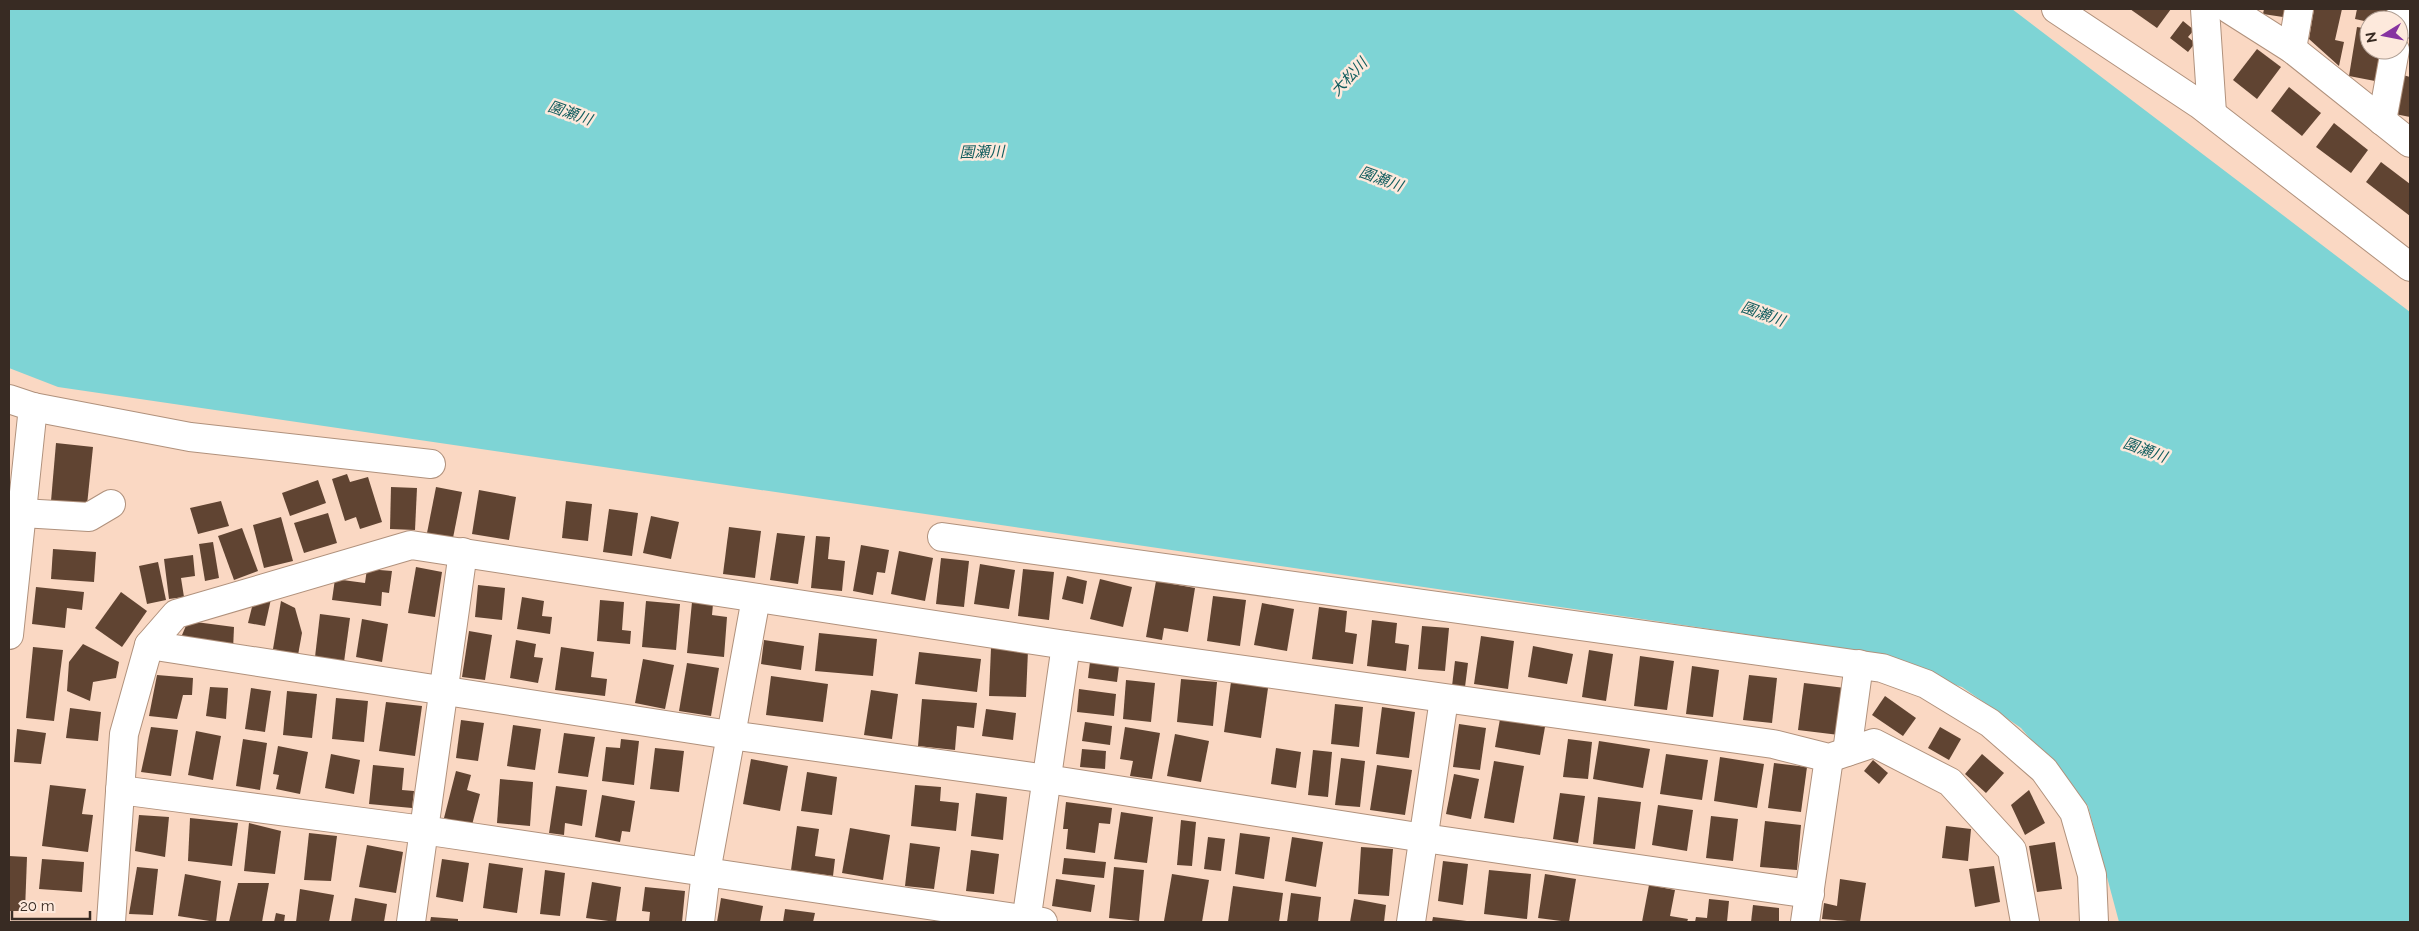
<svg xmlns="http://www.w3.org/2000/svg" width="2419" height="931" font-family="Raleway,'Noto Sans JP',sans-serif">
	<rect width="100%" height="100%" fill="#fad8c3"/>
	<path fill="#7ed4d5" d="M9,9H2012L2410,312V922H2119L2088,806L2021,728L1962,687L1847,649L58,387L9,368Z"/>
	<g fill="#604432">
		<path d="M2130,9H2171L2157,28Z"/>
		<path d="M2264,9H2290L2289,18L2263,14Z"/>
		<path d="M2314,9H2342L2335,40L2344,42L2339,66L2309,39Z"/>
		<path d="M2357,9H2389L2395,20L2369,22L2355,19Z"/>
		<path d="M2183,21L2194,30L2188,37L2195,43L2188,52L2170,38Z"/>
		<path d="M2357,27L2369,29V50H2380L2375,81L2349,76Z"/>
		<path d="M2257,49L2281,67L2257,99L2233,80Z"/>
		<path d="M2403,75L2410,77V117L2395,114Z"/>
		<path d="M2289,87L2321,113L2302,136L2271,111Z"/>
		<path d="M2334,123L2368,150L2351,173L2316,147Z"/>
		<path d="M2381,162L2410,184V216L2366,182Z"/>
		<path d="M56,443L93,447L87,505L51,501Z"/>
		<path d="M347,474L350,482L368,477L382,522L360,529L356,517L345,521L332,479Z"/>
		<path d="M318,480L326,503L290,516L282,493Z"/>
		<path d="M391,487L417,488L415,530L390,529Z"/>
		<path d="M436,487L462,492L453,538L427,533Z"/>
		<path d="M479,490L516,497L509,540L472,534Z"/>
		<path d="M221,501L229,526L198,534L190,508Z"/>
		<path d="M566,501L592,504L588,541L562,538Z"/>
		<path d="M609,509L638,513L632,556L603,552Z"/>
		<path d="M328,513L337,543L304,553L294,523Z"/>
		<path d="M651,516L679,522L671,559L643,553Z"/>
		<path d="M281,517L293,561L264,568L253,525Z"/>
		<path d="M729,527L761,531L755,578L723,574Z"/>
		<path d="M242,528L258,571L234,580L218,536Z"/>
		<path d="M777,533L805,536L798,584L770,580Z"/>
		<path d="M816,536L830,537L828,559L845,561L842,591L811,588Z"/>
		<path d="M213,542L219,578L205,581L199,544Z"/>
		<path d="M861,545L889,550L885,573L877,572L873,595L853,591Z"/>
		<path d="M53,549L96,552L94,582L51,579Z"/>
		<path d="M899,551L933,558L925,601L891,594Z"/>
		<path d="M193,555L195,576L181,578L184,597L169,599L164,559Z"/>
		<path d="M941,558L969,561L964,607L936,604Z"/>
		<path d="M158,562L166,600L147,604L139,566Z"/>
		<path d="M980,564L1015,570L1009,609L974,604Z"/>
		<path d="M416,567L442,572L435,617L408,613Z"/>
		<path d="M367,569L392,571L389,593L382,592L381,606L332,600L335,579L365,583Z"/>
		<path d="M1023,569L1054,572L1049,620L1018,616Z"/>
		<path d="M1067,576L1087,581L1083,604L1062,599Z"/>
		<path d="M1100,579L1132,587L1123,627L1090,619Z"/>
		<path d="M1156,581L1195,588L1188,632L1164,628L1162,640L1146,637Z"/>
		<path d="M478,585L505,588L502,620L475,617Z"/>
		<path d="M36,587L84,592L82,610L67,608L65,628L32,624Z"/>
		<path d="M121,592L147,611L122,647L95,628Z"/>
		<path d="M1213,596L1246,600L1240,646L1207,641Z"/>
		<path d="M522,597L544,601L542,616L552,617L550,634L517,629Z"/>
		<path d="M271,599L265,626L248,623L253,603Z"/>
		<path d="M600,600L624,602L622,630L631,631L630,644L597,641Z"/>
		<path d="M281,601L295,608L302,633L298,655L273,649Z"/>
		<path d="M646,601L680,604L676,650L642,647Z"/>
		<path d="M692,602L713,604L712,615L727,617L724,657L687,653Z"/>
		<path d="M1262,603L1294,609L1287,651L1254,645Z"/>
		<path d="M1319,607L1347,611L1345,632L1357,634L1353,664L1312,659Z"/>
		<path d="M320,614L350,618L344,662L315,657Z"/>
		<path d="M362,619L388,624L382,662L356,657Z"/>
		<path d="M1372,620L1397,623L1395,643L1409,645L1406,671L1367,666Z"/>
		<path d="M188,621L234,627L233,650L179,642Z"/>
		<path d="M1422,626L1449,628L1445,671L1418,669Z"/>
		<path d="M469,631L492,635L485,680L462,677Z"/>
		<path d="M819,633L877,639L873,676L815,671Z"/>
		<path d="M1481,636L1514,641L1508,689L1474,684Z"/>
		<path d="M516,640L536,644L534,657L543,658L538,683L510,678Z"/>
		<path d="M764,640L804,646L801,670L761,664Z"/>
		<path d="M83,644L119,662L116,678L93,682L90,701L67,691L69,662Z"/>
		<path d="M1533,646L1573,654L1567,684L1528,677Z"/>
		<path d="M33,647L63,650L54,721L26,718Z"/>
		<path d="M561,647L594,652L591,677L607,679L605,696L555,690Z"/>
		<path d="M991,648L1028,650L1026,697L989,696Z"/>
		<path d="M1589,650L1613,654L1606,701L1582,697Z"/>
		<path d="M919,652L981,659L977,692L915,684Z"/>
		<path d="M1640,656L1674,661L1667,710L1634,706Z"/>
		<path d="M643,659L674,665L665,709L635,703Z"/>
		<path d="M1455,661L1468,663L1465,687L1452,686Z"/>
		<path d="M1090,662L1119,666L1117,682L1088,678Z"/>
		<path d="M687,663L719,668L711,716L679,711Z"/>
		<path d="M1692,666L1719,670L1713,717L1686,714Z"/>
		<path d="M157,675L193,678L192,695H183L177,719L149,716Z"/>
		<path d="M1749,675L1777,678L1772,723L1743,720Z"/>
		<path d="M771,676L828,684L823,722L766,715Z"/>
		<path d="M1181,679L1217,682L1213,726L1177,722Z"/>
		<path d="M1126,680L1155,683L1151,722L1123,719Z"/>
		<path d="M1231,682L1268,688L1261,738L1224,732Z"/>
		<path d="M1804,683L1845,688L1839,735L1798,730Z"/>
		<path d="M210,687L228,688L226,719L206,716Z"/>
		<path d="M251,688L271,691L265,732L245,729Z"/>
		<path d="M1079,689L1116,694L1114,716L1077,712Z"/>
		<path d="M871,690L898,694L892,739L864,735Z"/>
		<path d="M287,691L317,694L312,738L283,735Z"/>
		<path d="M1885,696L1916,718L1903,736L1872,715Z"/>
		<path d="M336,698L368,701L364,742L332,739Z"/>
		<path d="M922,699L977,703L974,728L957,726L955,750L918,746Z"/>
		<path d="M386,702L422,706L415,756L379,751Z"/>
		<path d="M1335,704L1363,707L1359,747L1331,744Z"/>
		<path d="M1382,707L1415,712L1409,758L1376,754Z"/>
		<path d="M70,708L101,712L98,741L66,738Z"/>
		<path d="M986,709L1016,713L1013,740L982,736Z"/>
		<path d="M1500,719L1545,727L1540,755L1495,747Z"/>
		<path d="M461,720L484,723L478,761L456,758Z"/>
		<path d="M1085,722L1112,726L1110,745L1082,741Z"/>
		<path d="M1459,724L1486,728L1480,770L1453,767Z"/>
		<path d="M513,725L541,729L535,770L507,766Z"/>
		<path d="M151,727L178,730L171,776L141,772Z"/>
		<path d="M1125,727L1160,733L1152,779L1130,776L1133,761L1120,759Z"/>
		<path d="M1940,727L1961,739L1949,760L1928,748Z"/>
		<path d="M17,729L46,733L41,764L14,762Z"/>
		<path d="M196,731L221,736L213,780L188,775Z"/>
		<path d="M564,733L595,737L588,777L558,773Z"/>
		<path d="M1175,734L1209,741L1201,782L1167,776Z"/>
		<path d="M243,739L267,743L260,790L236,786Z"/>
		<path d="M621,739L639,741L634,785L602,781L606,747L620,748Z"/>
		<path d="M1568,739L1592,742L1588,779L1563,777Z"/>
		<path d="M1599,741L1650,749L1643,788L1593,779Z"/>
		<path d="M278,746L308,752L300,794L276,789L279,775L273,774Z"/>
		<path d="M655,748L684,751L679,792L650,789Z"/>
		<path d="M1276,748L1301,752L1296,788L1271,784Z"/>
		<path d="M1082,749L1106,751L1105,769L1080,767Z"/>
		<path d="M1313,750L1332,752L1328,797L1308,795Z"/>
		<path d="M331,754L360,760L354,794L325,788Z"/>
		<path d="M1666,754L1708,760L1702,800L1660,794Z"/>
		<path d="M1982,754L2004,773L1986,793L1965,774Z"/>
		<path d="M1720,757L1764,764L1757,808L1714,801Z"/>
		<path d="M1341,758L1365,761L1360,807L1335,805Z"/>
		<path d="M751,759L788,766L780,811L743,804Z"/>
		<path d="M1873,760L1888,773L1879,784L1864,771Z"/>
		<path d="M1494,761L1524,766L1514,823L1484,818Z"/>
		<path d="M1774,763L1807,767L1801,812L1768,808Z"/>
		<path d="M373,765L404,768L402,790L414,791L412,808L369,804Z"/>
		<path d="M1377,765L1412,770L1405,815L1370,810Z"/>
		<path d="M456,771L471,775L467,790L480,794L472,825L444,818Z"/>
		<path d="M807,772L837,777L832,815L801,811Z"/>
		<path d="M1454,774L1479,779L1471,819L1446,814Z"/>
		<path d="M500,779L533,782L530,826L497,823Z"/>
		<path d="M50,785L86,789L82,814L93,815L88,852L42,846Z"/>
		<path d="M915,785L941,787L940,801L959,803L956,831L911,826Z"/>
		<path d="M556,786L587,790L582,826L565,823L564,835L549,833Z"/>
		<path d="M2029,790L2045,823L2025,835L2011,805Z"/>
		<path d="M976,793L1007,797L1003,840L971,836Z"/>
		<path d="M1560,793L1585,796L1578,843L1553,839Z"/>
		<path d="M602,795L635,801L630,832L622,831L620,842L595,837Z"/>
		<path d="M1598,797L1641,802L1635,849L1593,844Z"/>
		<path d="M1066,802L1112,808L1110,824L1099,823L1095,853L1066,849L1068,829H1063Z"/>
		<path d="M1658,805L1693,810L1687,851L1652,845Z"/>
		<path d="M1121,812L1153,817L1147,863L1114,859Z"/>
		<path d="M139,815L169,817L165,857L135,851Z"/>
		<path d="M1711,816L1738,819L1733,861L1706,858Z"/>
		<path d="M190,818L238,823L232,866L188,861Z"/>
		<path d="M1181,820L1196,822L1192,866L1177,865Z"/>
		<path d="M1765,821L1801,825L1797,870L1760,867Z"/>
		<path d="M249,823L281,831L275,874L244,871Z"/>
		<path d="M797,826L819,829L815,856L835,859L833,876L791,870Z"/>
		<path d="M1946,826L1971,829L1968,861L1942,858Z"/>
		<path d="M850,828L890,835L883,880L842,873Z"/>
		<path d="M309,833L337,836L331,881L304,880Z"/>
		<path d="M1240,833L1270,837L1264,879L1235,874Z"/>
		<path d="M1208,837L1225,839L1221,871L1204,869Z"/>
		<path d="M1292,837L1323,842L1316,887L1285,881Z"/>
		<path d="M2055,842L2062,889L2037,892L2029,846Z"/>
		<path d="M910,843L940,847L934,889L905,886Z"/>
		<path d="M367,845L403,852L396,893L359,887Z"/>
		<path d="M1361,847L1393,849L1389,896L1358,894Z"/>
		<path d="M971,850L999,854L994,894L966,891Z"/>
		<path d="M9,856L27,857L25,911H9Z"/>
		<path d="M1064,858L1106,862L1104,878L1062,874Z"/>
		<path d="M42,859L84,862L82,892L39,889Z"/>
		<path d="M442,859L469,863L463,902L436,897Z"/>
		<path d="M1443,861L1468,864L1463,905L1438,901Z"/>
		<path d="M489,863L523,868L517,913L483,908Z"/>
		<path d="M1994,866L2000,902L1975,907L1969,869Z"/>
		<path d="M137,867L158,869L153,915L129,914Z"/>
		<path d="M1114,867L1144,870L1139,921L1109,918Z"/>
		<path d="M545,870L565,873L560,916L540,914Z"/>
		<path d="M1489,870L1531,874L1527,919L1484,914Z"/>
		<path d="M185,874L221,881L216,922L178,916Z"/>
		<path d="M1172,874L1209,880L1202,922L1164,921Z"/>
		<path d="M1545,874L1576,879L1569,922L1538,918Z"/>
		<path d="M1056,879L1095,885L1091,912L1052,906Z"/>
		<path d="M1840,879L1866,883L1860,922L1822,919L1824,903L1837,906Z"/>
		<path d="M592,882L621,887L616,922L586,918Z"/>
		<path d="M238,883H269L262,922H229Z"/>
		<path d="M1649,885L1675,890L1670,916L1688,919L1687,922H1642Z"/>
		<path d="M1233,886L1283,893L1279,922H1228Z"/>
		<path d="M645,887L685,891L682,922H649L650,912L642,911Z"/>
		<path d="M300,889L334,895L329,922H296Z"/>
		<path d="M1291,893L1321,897L1318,922H1287Z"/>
		<path d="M355,898L387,904L384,922H351Z"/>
		<path d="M721,898L763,906L760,922H717Z"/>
		<path d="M1354,899L1386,905L1384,922H1350Z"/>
		<path d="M1709,899L1729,901L1727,922H1695L1696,917L1707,918Z"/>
		<path d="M1753,905L1779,908V922H1751Z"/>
		<path d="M785,909L815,913L813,922H783Z"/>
		<path d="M276,913L285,915L284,922H274Z"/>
		<path d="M431,917L458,919V922H430Z"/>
		<path d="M1433,917L1467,921V922H1432Z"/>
	</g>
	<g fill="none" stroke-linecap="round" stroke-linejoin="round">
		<defs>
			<g id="street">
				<path d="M2056,9L2199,104L2410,267"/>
				<path d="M2205,9L2212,113"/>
				<path d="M2229,9L2292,49L2410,143"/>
				<path d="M2399,27L2402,9"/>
				<path d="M2292,49L2299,9"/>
				<path d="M2382,121L2395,50"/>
				<path d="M9,399L33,407L190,437L431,464"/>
				<path d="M22,513L89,517L111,504"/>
				<path d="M942,537L1882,668L1926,684L1990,723L2044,770L2074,812L2092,875L2094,922"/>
				<path d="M9,635L33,407"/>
				<path d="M149,645L730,735L1047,779L1424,838L1810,894"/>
				<path d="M1847,752L1859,664"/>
				<path d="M120,790L423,830L1043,922"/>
				<path d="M111,922L124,734L149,645L176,614L411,545L1066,645L1773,744L1829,758L1874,743L1950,782L2012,850L2025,922"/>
				<path d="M411,922L463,552"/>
				<path d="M700,922L706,872L756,598"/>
				<path d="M1026,922L1066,645"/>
				<path d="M1411,922L1444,699"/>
				<path d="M1805,922L1829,758"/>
			</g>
		</defs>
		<use href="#street" stroke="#b0917c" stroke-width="30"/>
		<use href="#street" stroke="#fff" stroke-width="28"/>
	</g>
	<g text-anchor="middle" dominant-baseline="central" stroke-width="5" stroke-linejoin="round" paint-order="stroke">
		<g font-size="15" font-style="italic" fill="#125d5e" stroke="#fde9dc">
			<text transform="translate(1349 77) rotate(-47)">大松川</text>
			<text transform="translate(570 113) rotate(19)">園瀬川</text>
			<text transform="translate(982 152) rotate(-1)">園瀬川</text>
			<text transform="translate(1381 179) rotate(20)">園瀬川</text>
			<text transform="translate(1763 314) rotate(20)">園瀬川</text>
			<text transform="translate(2145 450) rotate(20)">園瀬川</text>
		</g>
	</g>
	<rect width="2419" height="931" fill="none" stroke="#382b23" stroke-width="20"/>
	<g transform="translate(2384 35) rotate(260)"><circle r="24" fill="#fde9dc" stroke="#ae9d92"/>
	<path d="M0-4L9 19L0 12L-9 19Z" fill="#8733a1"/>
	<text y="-8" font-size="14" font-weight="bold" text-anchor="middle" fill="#382b23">N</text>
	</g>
	<path d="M12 911v8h78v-8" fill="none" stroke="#382b23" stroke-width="2.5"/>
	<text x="20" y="911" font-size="15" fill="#382b23" stroke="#fde9dc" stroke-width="4" paint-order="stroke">20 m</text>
</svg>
